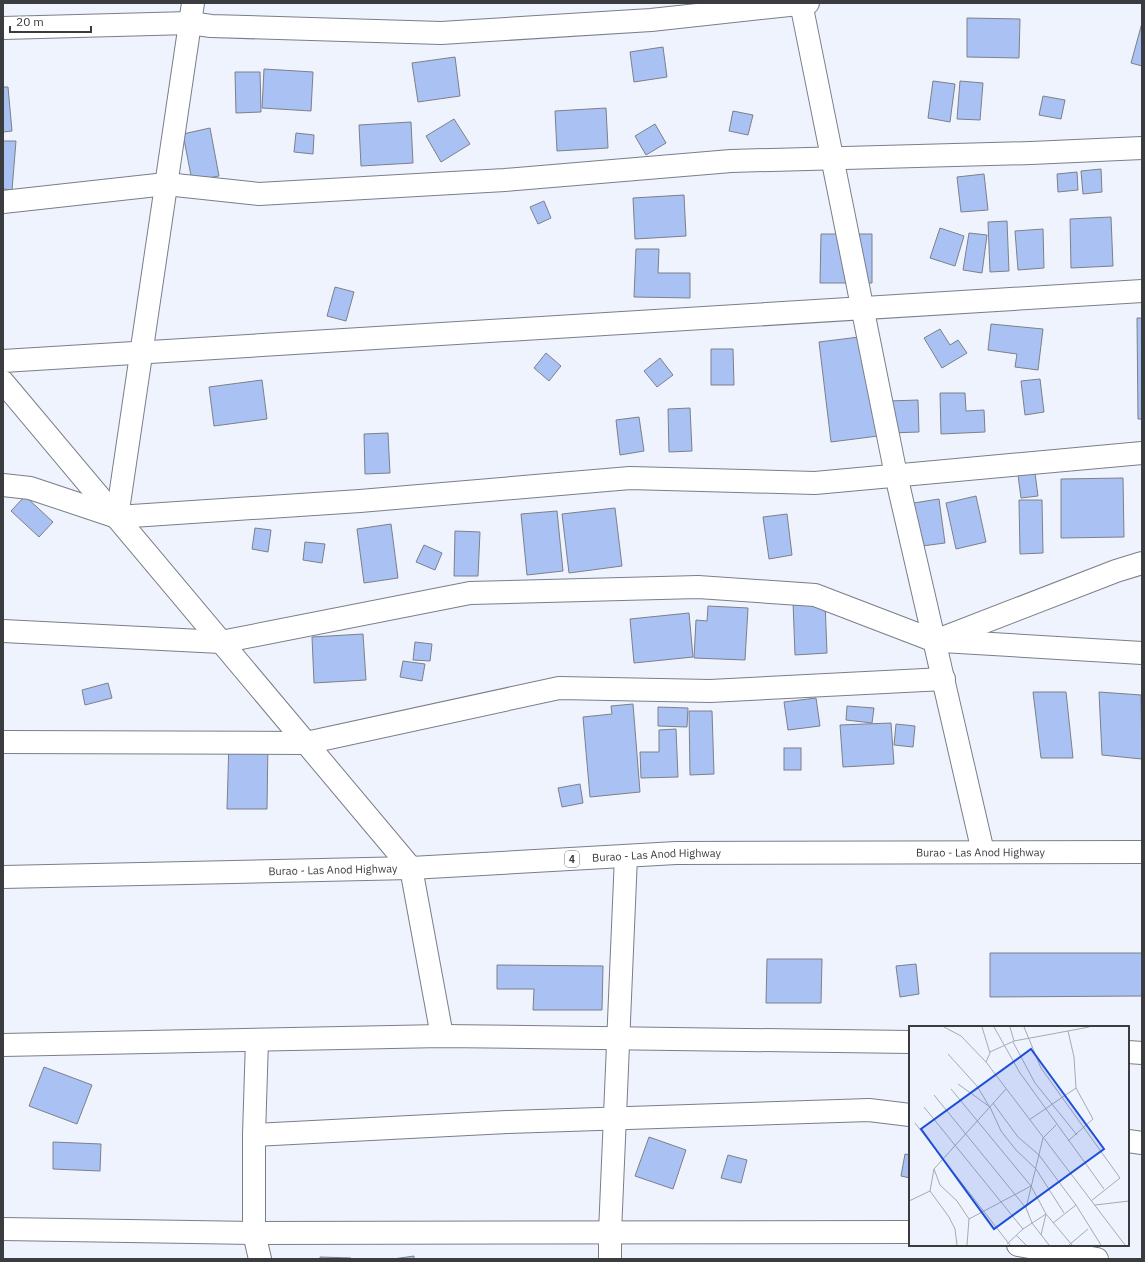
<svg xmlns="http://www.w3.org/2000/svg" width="1145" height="1262" font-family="'IBM Plex Sans',sans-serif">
	<rect width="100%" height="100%" fill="#eef3fd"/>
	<g fill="#aac1f3" stroke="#7c8089">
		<path d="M967,18L1020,19L1019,58L967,57Z"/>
		<path d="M1142,23V66L1131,63Z"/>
		<path d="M663,47L667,77L634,82L630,52Z"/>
		<path d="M455,57L460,96L418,102L412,63Z"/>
		<path d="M264,69L313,72L311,111L262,108Z"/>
		<path d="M235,72H260L261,112L236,113Z"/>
		<path d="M933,81L955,84L950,122L928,118Z"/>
		<path d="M960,81L983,83L980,120L957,119Z"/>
		<path d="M3,87H8L12,131L3,132Z"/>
		<path d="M1043,96L1065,100L1061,119L1039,115Z"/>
		<path d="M606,108L608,148L557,151L555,111Z"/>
		<path d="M733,111L753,115L748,135L729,131Z"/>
		<path d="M454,119L470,144L441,162L426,136Z"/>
		<path d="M411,122L413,163L361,166L359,125Z"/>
		<path d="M655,124L666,143L646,155L635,136Z"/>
		<path d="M210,128L219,176L192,181L183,134Z"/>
		<path d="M296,133L314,135L313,154L294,152Z"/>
		<path d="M3,141H16L12,190L3,189Z"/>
		<path d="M1101,169L1102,192L1083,194L1081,171Z"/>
		<path d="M1077,172L1078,190L1058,192L1057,174Z"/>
		<path d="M984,174L988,210L961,212L957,177Z"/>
		<path d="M684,195L686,236L635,239L633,198Z"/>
		<path d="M544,201L551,218L538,224L530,207Z"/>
		<path d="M1111,217L1113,266L1071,268L1070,219Z"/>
		<path d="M1007,221L1009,271L990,272L988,222Z"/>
		<path d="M940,228L964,236L955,266L930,258Z"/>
		<path d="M1043,229L1044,268L1018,270L1015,231Z"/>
		<path d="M969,233L987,235L982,273L963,270Z"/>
		<path d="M821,234H872V283H820Z"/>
		<path d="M636,249H659L658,273H690V298L634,297Z"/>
		<path d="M335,287L354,292L346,321L327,316Z"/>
		<path d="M1137,318H1142V419H1138Z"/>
		<path d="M991,324L1043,329L1038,370L1015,367L1017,354L988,350Z"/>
		<path d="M940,329L950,345L958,340L967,353L942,368L924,338Z"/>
		<path d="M867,336L878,436L831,442L819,342Z"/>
		<path d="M711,349H733L734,385H711Z"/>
		<path d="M546,353L561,366L549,381L534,368Z"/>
		<path d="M660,358L673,375L657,387L644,371Z"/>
		<path d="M1040,379L1044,412L1025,415L1021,381Z"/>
		<path d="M262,380L267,419L214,426L209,387Z"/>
		<path d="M940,393H965L966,411L984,410L985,432L941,434Z"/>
		<path d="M918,400L919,432L890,433L889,401Z"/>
		<path d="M690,408L692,451L669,452L668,409Z"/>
		<path d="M639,417L644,451L620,455L616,420Z"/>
		<path d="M388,433L390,473L365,474L364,434Z"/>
		<path d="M1035,473L1038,496L1021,498L1018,475Z"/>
		<path d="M1123,478L1124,537L1061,538V479Z"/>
		<path d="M25,496L53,522L39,537L11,511Z"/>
		<path d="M976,496L986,542L956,549L946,503Z"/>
		<path d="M939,499L945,543L907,548L901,505Z"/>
		<path d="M1019,500H1042L1043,553L1020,554Z"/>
		<path d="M615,508L622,566L569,573L562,514Z"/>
		<path d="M557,511L563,571L527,575L521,514Z"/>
		<path d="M787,514L792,555L769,559L763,517Z"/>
		<path d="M391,524L398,578L364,583L357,529Z"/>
		<path d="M255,528L271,530L268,552L252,549Z"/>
		<path d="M455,531L480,532L478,576H454Z"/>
		<path d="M305,542L325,544L322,563L303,560Z"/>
		<path d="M424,545L442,553L435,570L416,562Z"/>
		<path d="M825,601L827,653L795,655L793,602Z"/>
		<path d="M708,606L748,608L745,660L694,658L696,620L707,621Z"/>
		<path d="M689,613L693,657L634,663L630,619Z"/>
		<path d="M363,634L366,680L314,683L312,637Z"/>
		<path d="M415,642L432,644L430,661L413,660Z"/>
		<path d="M403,661L425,664L422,681L400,677Z"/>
		<path d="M108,683L112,698L85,705L82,690Z"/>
		<path d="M1033,692H1066L1073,758H1041Z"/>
		<path d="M1099,692L1141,695L1142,759L1102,755Z"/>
		<path d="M816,698L820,726L788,730L784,702Z"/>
		<path d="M633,704L640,792L590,797L583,717L612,714L611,706Z"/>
		<path d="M847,706L874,708L872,723L846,720Z"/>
		<path d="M658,707L688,708L687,727L658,726Z"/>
		<path d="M689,711H712L714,774L690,775Z"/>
		<path d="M891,723L894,764L843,767L840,725Z"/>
		<path d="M896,724L915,726L913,747L894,745Z"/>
		<path d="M676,729L678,777L641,778L640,752H659V730Z"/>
		<path d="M229,740L268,741L267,809H227Z"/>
		<rect x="784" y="748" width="17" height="22"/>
		<path d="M580,784L583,803L562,807L558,788Z"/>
		<path d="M990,953H1142V996L990,997Z"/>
		<path d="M767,959H822L821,1003H766Z"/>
		<path d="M916,964L919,994L900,997L896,966Z"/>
		<path d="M497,965L603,966L602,1010H533L534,989H497Z"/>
		<path d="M44,1067L92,1085L77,1124L29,1106Z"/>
		<path d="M649,1137L686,1150L673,1189L635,1176Z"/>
		<path d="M53,1142L101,1144L100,1171L53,1169Z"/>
		<path d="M905,1154L910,1155V1178L901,1176Z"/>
		<path d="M728,1155L747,1160L741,1183L721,1178Z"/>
		<path d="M414,1256V1259H393Z"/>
		<path d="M320,1257L351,1258V1259H320Z"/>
	</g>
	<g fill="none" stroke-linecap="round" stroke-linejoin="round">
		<defs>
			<g id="minor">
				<path d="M801,3L896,475L983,852"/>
				<path d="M3,28L190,23L211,26L441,33L651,20L808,3"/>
				<path d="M3,202L166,184L259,194L505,180L731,161L1031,153L1142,148"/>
				<path d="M3,361L1142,291"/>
				<path d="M3,382L411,868L442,1036"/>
				<path d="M3,485L30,488L117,517L360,501L630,478L815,483L1142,453"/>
				<path d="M117,517L193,3"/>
				<path d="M3,631L221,642L470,593L698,587L815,595L935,641L1116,571L1142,563"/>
				<path d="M942,641L1142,653"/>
				<path d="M3,742L306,743L559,688L710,691L944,679"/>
				<path d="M257,1040L254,1135V1233L260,1259"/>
				<path d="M3,1045L442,1036L910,1042"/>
				<path d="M1128,1052L1142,1053"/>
				<path d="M254,1135L507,1122L869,1110L910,1115"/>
				<path d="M1128,1141L1142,1143"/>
				<path d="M3,1229L254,1233L910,1232"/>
				<path d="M1018,1245L1097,1259"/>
				<path d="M610,1259V1233L626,856"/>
			</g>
			<g id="highway">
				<path id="s1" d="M3,877L411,868L676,853L1142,852"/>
			</g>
		</defs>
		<use href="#minor" stroke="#7a7e87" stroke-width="24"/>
		<use href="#highway" stroke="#7a7e87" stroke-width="24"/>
		<use href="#minor" stroke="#fff" stroke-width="22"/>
		<use href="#highway" stroke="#fff" stroke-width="22"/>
	</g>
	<g text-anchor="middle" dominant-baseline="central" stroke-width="3.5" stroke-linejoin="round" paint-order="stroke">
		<rect fill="#fff" stroke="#767679" stroke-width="1" x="565" y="851" width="14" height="16" rx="3"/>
		<g font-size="10" font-weight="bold" fill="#3b3c40">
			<text x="572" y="859">4</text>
		</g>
		<g font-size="11" fill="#3b3c40" stroke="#fff">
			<text stroke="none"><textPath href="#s1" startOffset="978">Burao - Las Anod Highway</textPath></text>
			<text stroke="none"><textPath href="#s1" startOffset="654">Burao - Las Anod Highway</textPath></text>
			<text stroke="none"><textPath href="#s1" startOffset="330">Burao - Las Anod Highway</textPath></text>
		</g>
	</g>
	<g transform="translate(909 1026)">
		<rect width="220" height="220" fill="#eef3fd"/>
		<path fill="none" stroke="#a6aab1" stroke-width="1" d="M35,1L52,10L77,36L216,219M73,1L81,27L77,36M85,1L111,47L195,163M101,1L105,15M115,1L132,42L211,152L182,175M159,5L180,1M104,16L126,57L168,109M81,26L105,15L159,5L165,31L167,62M39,28L68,60L80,80M49,58L81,81L92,105L107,124L127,143L155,187M42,63L122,160L137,188L132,209M25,69L117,182L123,197L140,219M84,77L109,111L130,129L167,179L192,219M15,81L114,203M120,94L167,62L184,93L159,115M6,97L101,219M25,143L31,159L48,175L60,193L58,219M0,175L21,165M186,179L220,175M117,182L134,112L147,99M60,193L122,160M144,197L167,179M107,209L117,219M98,218L114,203L137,188L163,219M48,219L46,203L40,191L21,165L25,143L97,63M160,219L179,203"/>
		<path fill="#1d4ed8" fill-opacity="0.15" stroke="#1d4ed8" stroke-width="2" d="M122,23L195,123L85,203L12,103Z"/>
		<rect width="220" height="220" fill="none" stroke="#3b3c40" stroke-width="2"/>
	</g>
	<rect width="1145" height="1262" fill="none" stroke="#3b3c40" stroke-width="8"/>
	<path d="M10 26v6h81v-6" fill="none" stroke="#3b3c40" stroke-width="2"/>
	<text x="16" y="26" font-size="12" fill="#3b3c40" stroke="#ffffff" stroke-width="3" paint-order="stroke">20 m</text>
</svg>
